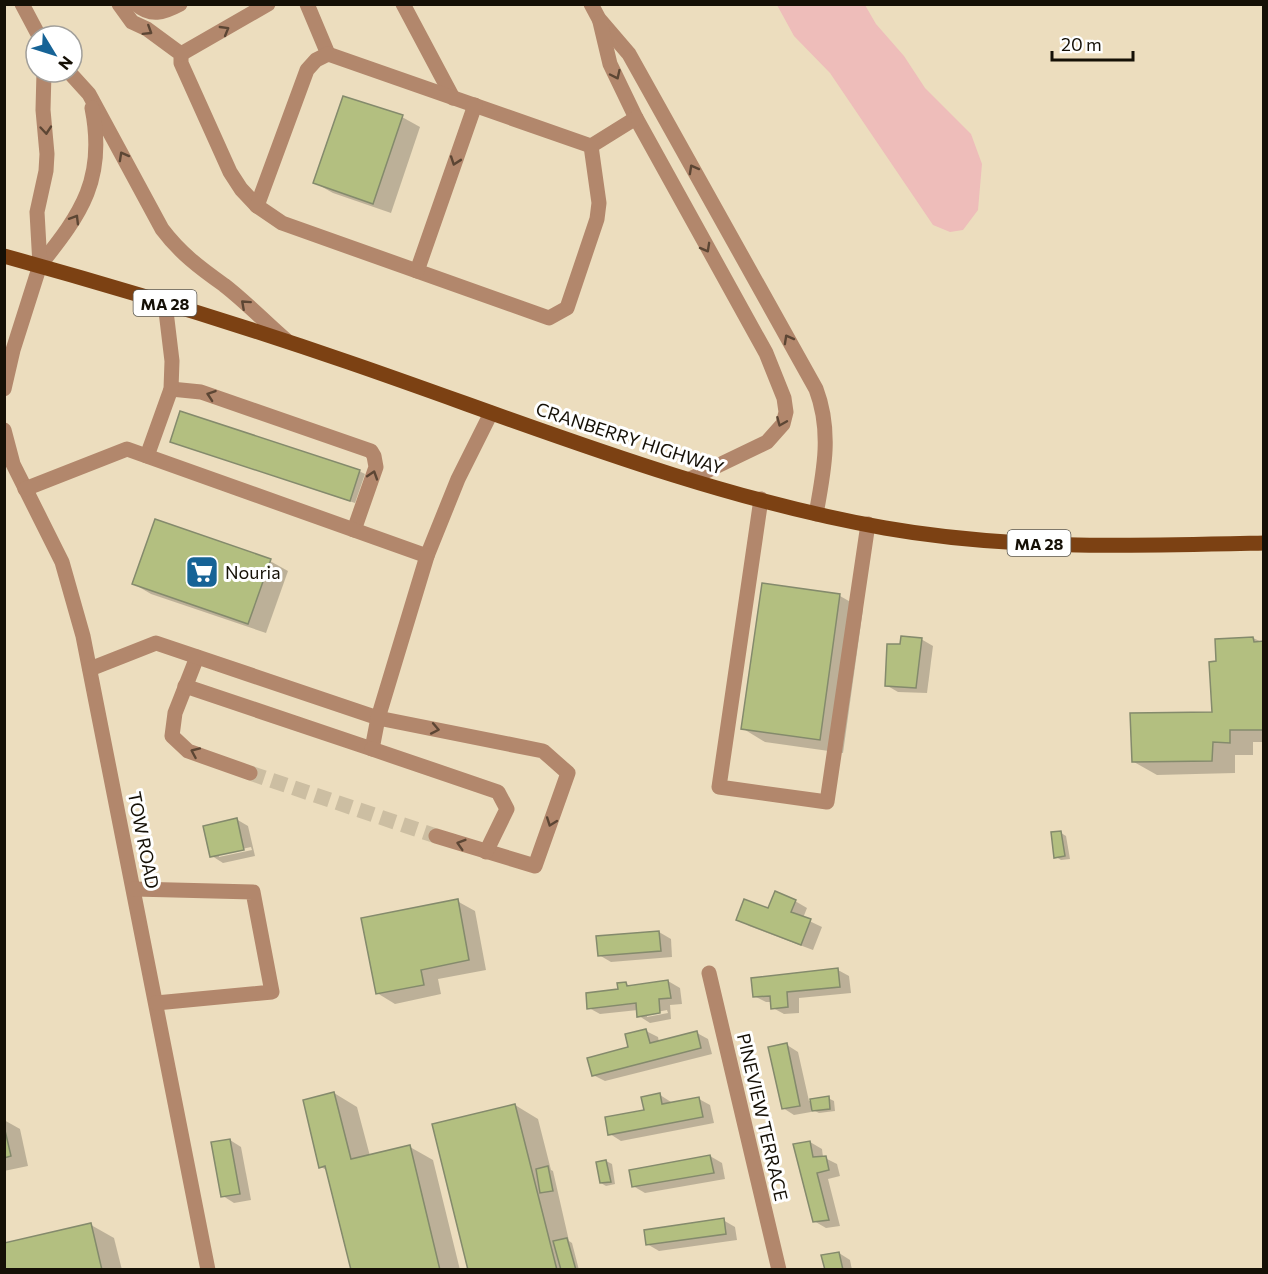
<svg xmlns="http://www.w3.org/2000/svg" width="1268" height="1274" font-family="Commissioner,sans-serif">
	<rect width="100%" height="100%" fill="#ecddbe"/>
	<path fill="#eebdba" d="M777,5H865L876,24L904,56L925,88L971,134L982,164L978,210L963,230L950,232L933,225L830,73L794,36Z"/>
	<g fill="#0003" fill-rule="evenodd">
		<path d="M402,117L420,127L391,213L333,193L315,183Z"/>
		<path d="M171,441L359,471L365,474L355,503Z"/>
		<path d="M270,561L288,571L266,633L151,594L134,584Z"/>
		<path d="M763,584L840,596L863,609L843,753L765,742L742,728Z"/>
		<path d="M1253,638L1264,643V742H1253V755H1235V773L1157,775L1134,762L1213,713L1218,662Z"/>
		<path d="M921,639L933,646L927,693L898,692L886,685L902,646Z"/>
		<path d="M236,819L248,826L255,856L223,863L212,856ZM251,847L252,850L219,857V854Z"/>
		<path d="M1061,833L1066,836L1070,859L1061,860L1056,857Z"/>
		<path d="M457,901L475,911L486,970L438,979L441,994L395,1004L377,993Z"/>
		<path d="M795,901L807,908L803,918L822,927L813,950L749,926L738,919Z"/>
		<path d="M659,932L671,939L672,957L611,962L599,955Z"/>
		<path d="M838,970L849,976L851,993L799,998V1013L784,1014L773,1008L772,1002H766L754,996Z"/>
		<path d="M668,981L680,988L682,1004L670,1005L671,1019L650,1023L639,1016L638,1010L600,1014L589,1008L620,991L626,984L632,987ZM667,1010L668,1013L647,1017V1014Z"/>
		<path d="M646,1031L658,1037L659,1042L697,1033L708,1039L712,1054L605,1081L593,1075L630,1048Z"/>
		<path d="M787,1045L798,1052L809,1101L828,1098L834,1101L835,1111L819,1113L811,1109V1112L794,1115L783,1108Z"/>
		<path d="M334,1093L357,1107L370,1156L410,1147L433,1160L460,1270H352L328,1171L321,1167Z"/>
		<path d="M660,1095L671,1102L672,1104L699,1099L710,1105L714,1123L621,1141L610,1134L646,1111Z"/>
		<path d="M515,1105L538,1119L551,1170L553,1171L569,1241L572,1243L579,1270H469Z"/>
		<path d="M4,1120L20,1129L28,1166L4,1171Z"/>
		<path d="M230,1140L241,1147L251,1200L234,1203L223,1196Z"/>
		<path d="M810,1142L822,1149L823,1157L837,1164L840,1176L828,1179L840,1226L826,1228L814,1221Z"/>
		<path d="M710,1156L722,1163L725,1179L645,1193L633,1186Z"/>
		<path d="M606,1161L612,1164L615,1184L606,1186L601,1183Z"/>
		<path d="M723,1220L735,1227L737,1240L659,1251L647,1244Z"/>
		<path d="M91,1225L114,1238L122,1270H4Z"/>
		<path d="M839,1253L850,1260L852,1270H826Z"/>
	</g>
	<g fill="#b3bf80" stroke="#848a6c" stroke-width="1.5">
		<path d="M343,96L403,115L373,204L313,183Z"/>
		<path d="M180,411L360,470L350,501L170,442Z"/>
		<path d="M155,519L271,559L248,624L132,584Z"/>
		<path d="M762,583L840,594L820,740L741,729Z"/>
		<path d="M901,636L922,638L916,688L885,686L887,644H900Z"/>
		<path d="M1253,637L1254,642L1264,641V730H1230V743L1213,742L1212,761L1132,762L1130,713L1212,712L1209,662L1216,661L1215,639Z"/>
		<path d="M237,818L244,850L210,857L203,826Z"/>
		<path d="M1061,831L1065,856L1054,858L1051,832Z"/>
		<path d="M775,891L796,900L791,912L811,919L801,945L736,920L744,899L768,908Z"/>
		<path d="M458,899L469,960L421,970L424,985L376,994L361,918Z"/>
		<path d="M659,931L661,951L598,956L596,936Z"/>
		<path d="M838,968L840,987L787,992L788,1007L771,1009L770,996L753,997L751,978Z"/>
		<path d="M668,980L671,998L659,999L660,1013L637,1017L636,1003L587,1009L586,993L618,989L617,983L626,982L627,986Z"/>
		<path d="M646,1029L650,1043L697,1031L701,1048L592,1076L587,1058L628,1047L625,1034Z"/>
		<path d="M787,1043L800,1106L782,1109L768,1047Z"/>
		<path d="M334,1092L351,1159L410,1145L440,1270H351L325,1166L319,1168L303,1100Z"/>
		<path d="M660,1093L662,1104L699,1097L703,1117L608,1135L605,1117L644,1110L641,1097Z"/>
		<path d="M829,1096L830,1109L812,1111L810,1099Z"/>
		<path d="M515,1104L557,1270H468L432,1124Z"/>
		<path d="M4,1126L11,1156L4,1158Z"/>
		<path d="M230,1139L240,1194L221,1197L211,1142Z"/>
		<path d="M810,1141L813,1157L826,1156L829,1170L817,1173L829,1220L813,1222L793,1144Z"/>
		<path d="M710,1155L714,1173L632,1187L629,1170Z"/>
		<path d="M606,1160L611,1182L600,1183L596,1162Z"/>
		<path d="M548,1166L553,1191L540,1193L536,1169Z"/>
		<path d="M724,1218L726,1234L646,1245L644,1230Z"/>
		<path d="M91,1223L102,1270H4V1243Z"/>
		<path d="M567,1238L576,1270H561L553,1241Z"/>
		<path d="M839,1252L843,1270H825L821,1255Z"/>
	</g>
	<g fill="none" stroke-linecap="round" stroke-linejoin="round">
		<path stroke="#ccbea2" stroke-width="15" stroke-dasharray="15 8" stroke-linecap="butt" d="M250,773L436,836"/>
		<g stroke="#b2876c" stroke-width="15">
			<path d="M22,4L39,36"/>
			<path d="M119,4L132,22L147,29L181,54V63L230,172L241,189L257,206"/>
			<path d="M136,4C151,17 163,13 180,4"/>
			<path d="M307,4L328,54"/>
			<path d="M403,4L453,98"/>
			<path d="M591,4L599,19L629,54L816,389C832,431 824,471 816,514"/>
			<path d="M600,22L610,64L636,118L766,353L784,398L786,412L783,424L767,442L690,479"/>
			<path d="M181,54L268,4"/>
			<path d="M69,72L89,94L162,229C180,253 200,268 224,285C246,302 266,323 287,341"/>
			<path d="M591,146L599,203L597,219L567,308L549,318L282,223L257,206L307,70L316,60L328,54L591,146L636,118"/>
			<path d="M40,265C82,213 106,178 92,108"/>
			<path d="M417,271L475,105"/>
			<path d="M4,389L13,350L40,265L37,212L46,171L47,154L43,110L44,72"/>
			<path d="M171,389L201,392L371,451L374,456L376,467L354,530"/>
			<path d="M4,430L13,464L62,562L83,636L208,1270"/>
			<path d="M147,456L171,389L172,361L165,303"/>
			<path d="M25,489L127,449L427,556L458,479L491,413"/>
			<path d="M761,499L719,787L827,802L868,524"/>
			<path d="M197,657L175,713L172,736L188,751L250,773"/>
			<path d="M90,669L156,643L378,718L543,751L568,773L535,866L436,836"/>
			<path d="M185,686L372,749L378,718L427,556"/>
			<path d="M372,749L498,792L507,809L486,852"/>
			<path d="M134,889L253,892L272,992L156,1003"/>
			<path d="M709,973L779,1270"/>
		</g>
		<path stroke="#7c4113" stroke-width="15" d="M4,256C120,288 235,323 348,362C523,422 702,496 885,528C1010,550 1137,546 1264,543"/>
	</g>
	<defs><path id="oneway-chevron" d="M-2-3.5L2.5 0L-2 3.5" fill="none" stroke-width="1.6" stroke-linecap="round" stroke-linejoin="round" transform="scale(1.5)"/></defs>
	<g stroke="#5c4634">
		<use href="#oneway-chevron" transform="translate(225 30) rotate(-30)"/>
		<use href="#oneway-chevron" transform="translate(148 31) rotate(32)"/>
		<use href="#oneway-chevron" transform="translate(616 75) rotate(65)"/>
		<use href="#oneway-chevron" transform="translate(46 130) rotate(85)"/>
		<use href="#oneway-chevron" transform="translate(123 156) rotate(-119)"/>
		<use href="#oneway-chevron" transform="translate(455 161) rotate(109)"/>
		<use href="#oneway-chevron" transform="translate(693 169) rotate(-119)"/>
		<use href="#oneway-chevron" transform="translate(75 219) rotate(-59)"/>
		<use href="#oneway-chevron" transform="translate(706 248) rotate(61)"/>
		<use href="#oneway-chevron" transform="translate(245 304) rotate(-138)"/>
		<use href="#oneway-chevron" transform="translate(788 339) rotate(-119)"/>
		<use href="#oneway-chevron" transform="translate(211 395) rotate(-161)"/>
		<use href="#oneway-chevron" transform="translate(781 422) rotate(113)"/>
		<use href="#oneway-chevron" transform="translate(373 475) rotate(-72)"/>
		<use href="#oneway-chevron" transform="translate(435 729) rotate(11)"/>
		<use href="#oneway-chevron" transform="translate(195 752) rotate(-156)"/>
		<use href="#oneway-chevron" transform="translate(551 822) rotate(110)"/>
		<use href="#oneway-chevron" transform="translate(461 844) rotate(-163)"/>
	</g>
	<defs>
		<symbol id="supermarket-square" viewBox="-11 -11 22 22"><rect x="-9" y="-9" width="18" height="18" rx="4" fill="#166396" stroke="#fff"/><path d="M-6-5.5h2.5l.6 2H6L4.5 2H-2.5L-4.4-4H-6ZM-1.5 3.2a1.3 1.3 0 1 0 .1 0ZM3 3.2a1.3 1.3 0 1 0 .1 0Z" fill="#fff"/></symbol>
	</defs>
	<g fill-rule="evenodd">
		<use href="#supermarket-square" x="183" y="553" width="38" height="38"/>
	</g>
	<g text-anchor="middle" dominant-baseline="central" stroke-width="6" stroke-linejoin="round" paint-order="stroke">
		<g fill="#fff" stroke="#5b5851" stroke-width="1.5">
			<rect x="133.5" y="290" width="63" height="26" rx="4.5"/>
			<rect x="1007.5" y="530" width="63" height="26" rx="4.5"/>
		</g>
		<g font-size="16" font-weight="bold" fill="#151006">
			<text x="165" y="303">MA 28</text>
			<text x="1039" y="543">MA 28</text>
		</g>
		<g font-size="18" fill="#151006" stroke="#fff">
			<text transform="translate(630 438) rotate(18)">CRANBERRY HIGHWAY</text>
			<text transform="translate(144 840) rotate(79)">TOW ROAD</text>
			<text transform="translate(763 1117) rotate(77)">PINEVIEW TERRACE</text>
		</g>
		<g font-size="18" fill="#151006" stroke="#fff" text-anchor="start">
			<text x="225" y="572">Nouria</text>
		</g>
	</g>
	<rect width="1268" height="1274" fill="none" stroke="#151006" stroke-width="12"/>
	<g transform="translate(54 54) rotate(128)"><circle r="28" fill="#ffffff" stroke="#a19f9b" stroke-width="1.5"/>
	<path d="M0-4.5L10 22L0 15L-10 22Z" fill="#166396"/>
	<text y="-9" font-size="16" font-weight="bold" text-anchor="middle" fill="#151006">N</text>
	</g>
	<path d="M1052 51v9h81v-9" fill="none" stroke="#151006" stroke-width="3"/>
	<text x="1061" y="51" font-size="18" fill="#151006" stroke="#ffffff" stroke-width="4.5" paint-order="stroke">20 m</text>
</svg>
